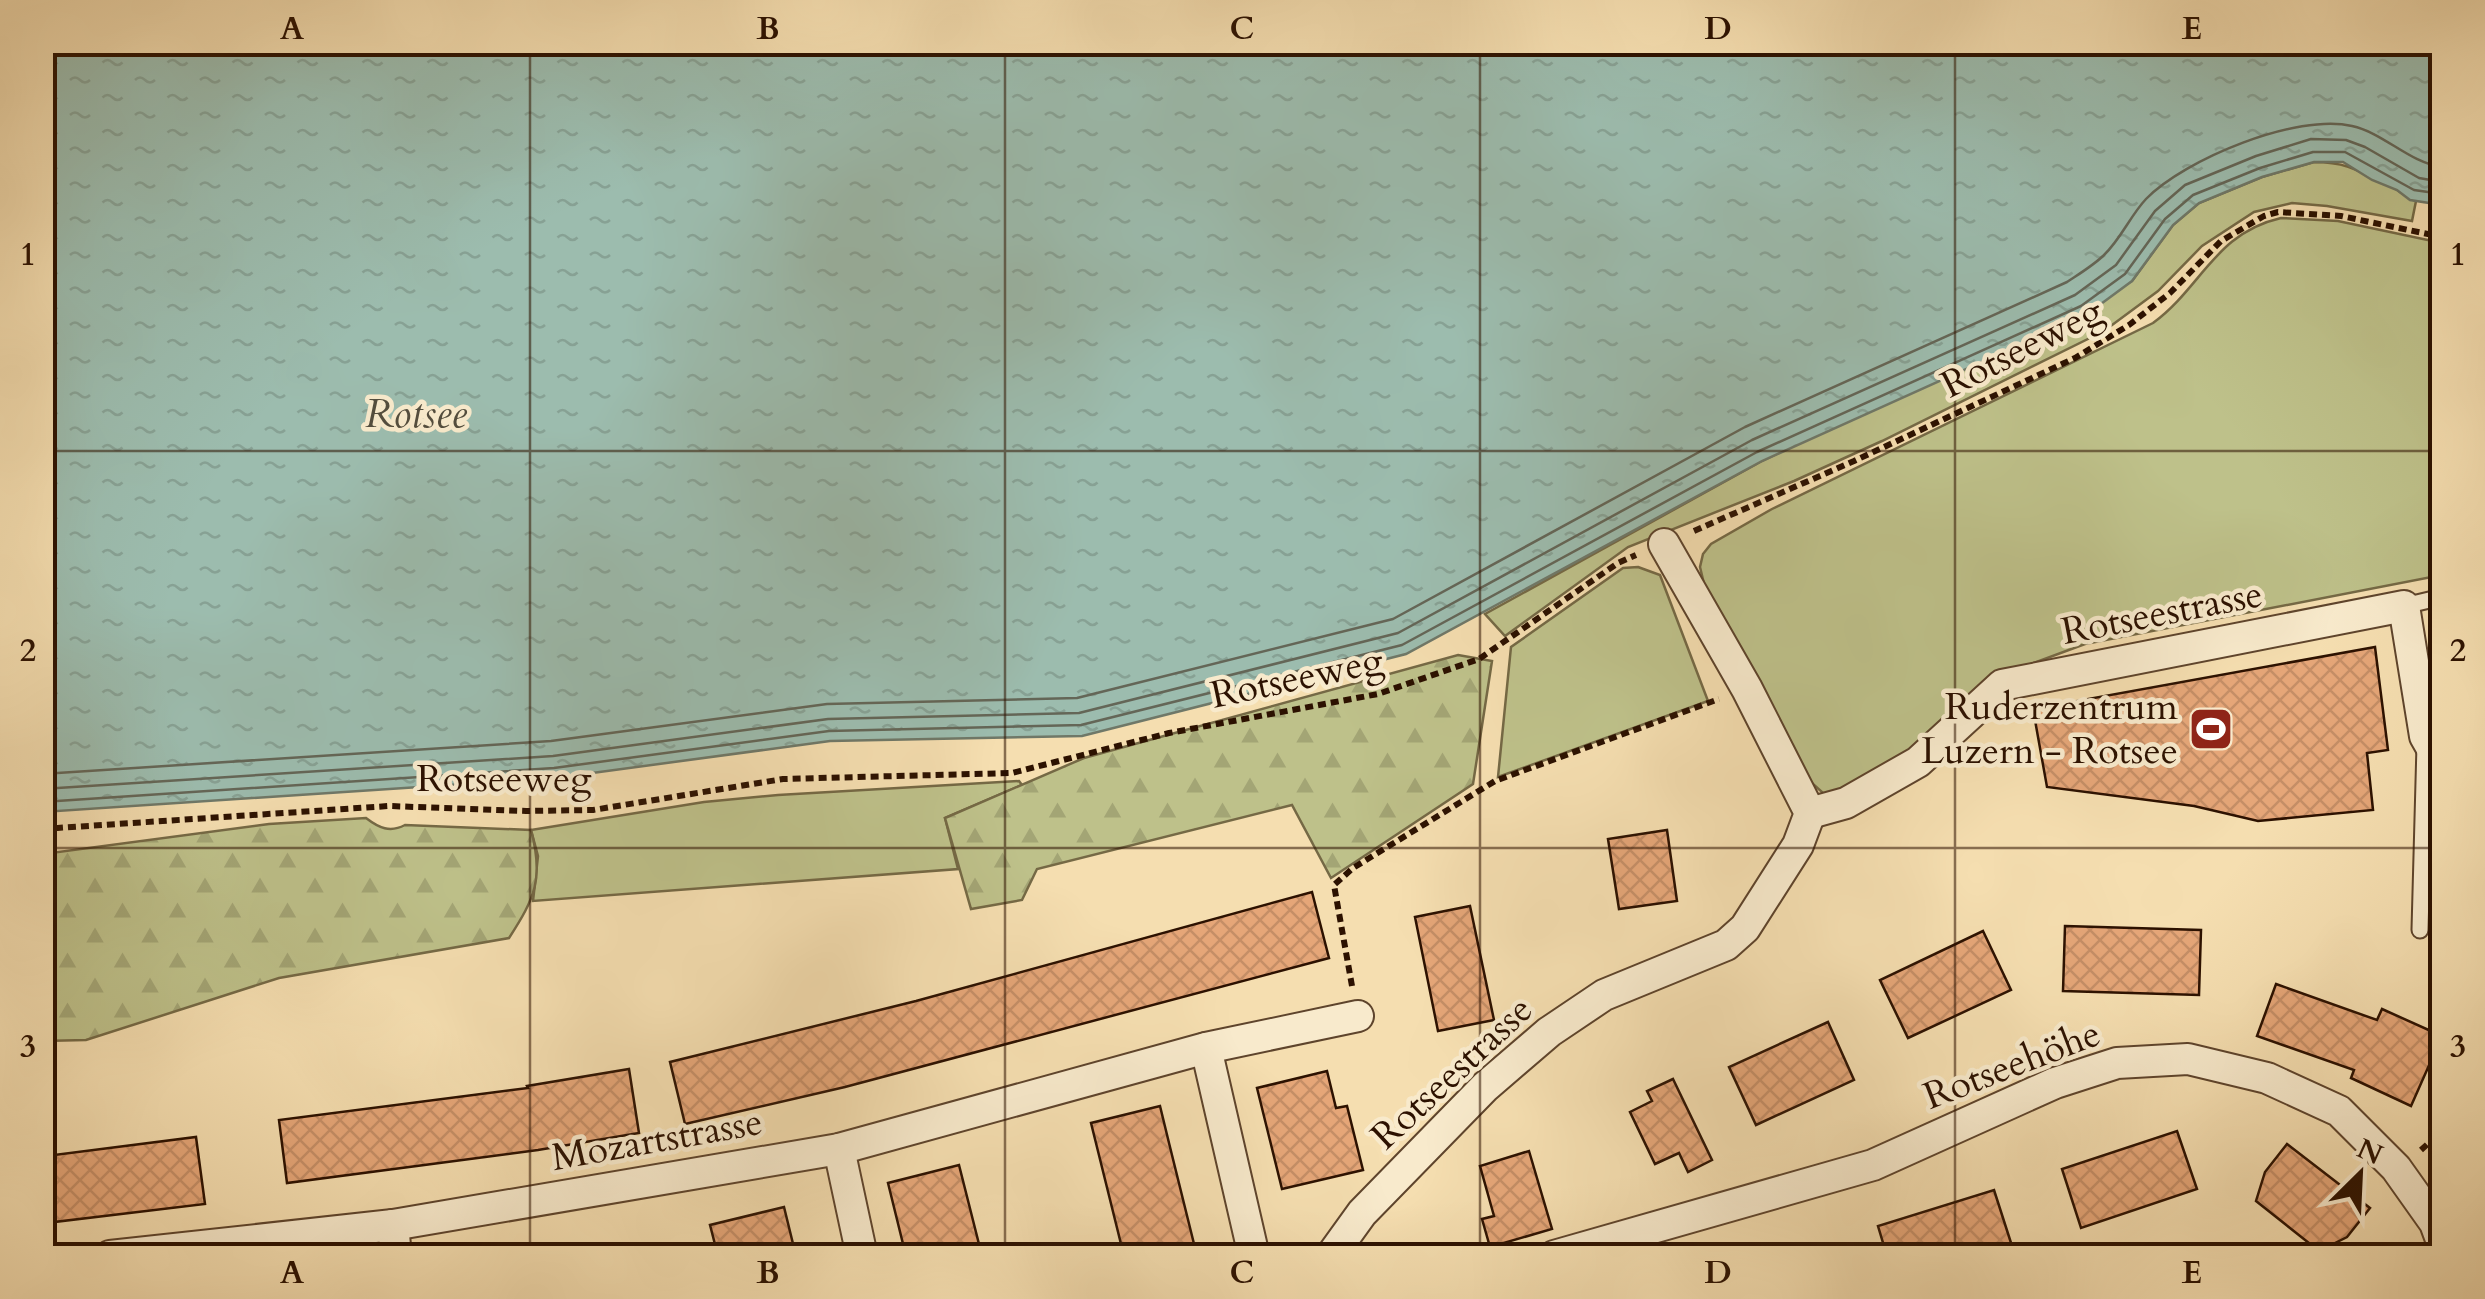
<svg xmlns="http://www.w3.org/2000/svg" width="2485" height="1299" font-family="Cardo,serif">
	<defs>
		<pattern id="forest-firs" width="22" height="20" patternUnits="userSpaceOnUse" patternTransform="scale(2.5)"><rect width="22" height="20" fill="#bec18a"/><path d="M5 1l3.5 6h-7zM16 11l3.5 6h-7z" fill="#a3a575"/></pattern>
		<pattern id="water-ripples" width="26" height="14" patternUnits="userSpaceOnUse" patternTransform="scale(2.5)"><rect width="26" height="14" fill="#9cbcae"/><path d="M2 4q2-2 4 0t4 0M15 11q2-2 4 0t4 0" fill="none" stroke="#87a194"/></pattern>
		<pattern id="building-cross-hatch" width="8" height="8" patternUnits="userSpaceOnUse" patternTransform="scale(2.5)"><rect width="8" height="8" fill="#e5a678"/><path d="M0 0l8 8M0 8l8-8" fill="none" stroke="#c58e66"/></pattern>
	</defs>
	<rect width="100%" height="100%" fill="#f5deb0"/>
	<filter id="stains"><feTurbulence type="fractalNoise" baseFrequency=".002" numOctaves="4"/><feColorMatrix values="0 0 0 0 .2 0 0 0 0 .09 0 0 0 0 .02 0 0 0 .5 -.17"/></filter>
	<radialGradient id="worn" r=".72"><stop offset=".6" stop-color="#630" stop-opacity="0"/><stop offset="1" stop-color="#630" stop-opacity=".3"/></radialGradient>
	<g fill="#bec18a" stroke="#756945" stroke-width="2.5">
		<path d="M2314,162C2350,162 2362,173 2394,188C2402,193 2407,198 2416,201L2412,221L2327,206L2292,203L2254,212L2202,246L2158,291L2104,331L1882,441L1794,481L1628,547L1505,636L1485,614L1762,461L2132,281L2173,225L2199,203L2262,177Z"/>
		<path d="M2281,218L2338,221L2442,243V575L2085,644L2023,667L1875,777L1834,797L1823,793L1804,776L1705,588L1700,567L1703,554L1711,544L1772,509L2153,323C2202,287 2215,233 2281,218Z"/>
		<path d="M1638,567L1660,575L1708,701L1498,777L1511,647L1623,568Z"/>
		<path d="M1019,781L1022,785L945,818L958,869L533,901L538,856L531,830L704,802L778,795Z"/>
	</g>
	<g fill="url(#forest-firs)" stroke="#756945" stroke-width="2.5">
		<path d="M1458,655L1492,661L1473,784L1331,878L1292,805L1037,869L1022,900L971,909L945,818L1084,758Z"/>
		<path d="M366,818C379,828 390,833 405,825L531,830C544,878 535,898 509,938L279,978L86,1040L43,1041V854L269,824Z"/>
	</g>
	<path fill="url(#water-ripples)" stroke="#6f7868" stroke-width="2.5" d="M43,42L2442,43V205L2410,200L2397,190L2372,180L2343,162H2314L2262,177L2199,203L2173,225L2132,281L2086,315L1762,461L1406,654L1082,736L830,741L555,778L43,812Z"/>
	<g fill="none" stroke-linecap="round" stroke-linejoin="round">
		<g stroke="#646657" stroke-width="2.5">
			<path d="M42,774L551,741L827,704L1077,698L1393,619L1745,427L2067,282C2079,274 2094,265 2104,255C2121,239 2130,216 2146,199C2185,159 2297,113 2352,126C2384,133 2408,162 2442,167"/>
			<path d="M42,789L553,756L828,719L1079,713L1398,633L1752,440L2075,295L2116,265L2155,211L2185,185L2256,156L2311,139L2346,140L2365,147L2419,178L2442,182"/>
			<path d="M42,802L554,768L829,731L1081,725L1402,645L1757,452L2081,306L2125,274L2165,219L2193,195L2260,168L2313,152H2345L2414,190L2442,194"/>
		</g>
	</g>
	<g fill="url(#building-cross-hatch)" stroke="#2c1100" stroke-width="2.5">
		<path d="M2375,647L2388,750L2367,753L2373,810L2258,821L2194,806L2047,787L2033,709Z"/>
		<path d="M1667,830L1677,901L1619,909L1608,839Z"/>
		<path d="M1312,892L1329,958L845,1087L685,1124L670,1062L916,1001Z"/>
		<path d="M1470,906L1494,1020L1438,1031L1415,917Z"/>
		<path d="M2065,926L2201,930L2199,995L2063,991Z"/>
		<path d="M1983,931L2011,990L1908,1038L1880,980Z"/>
		<path d="M2276,984L2377,1020L2382,1009L2442,1036L2411,1106L2351,1078L2354,1070L2257,1036Z"/>
		<path d="M1828,1022L1854,1080L1756,1125L1729,1067Z"/>
		<path d="M629,1069L639,1133L538,1150L287,1183L279,1120L528,1088L527,1086Z"/>
		<path d="M1327,1071L1336,1108L1347,1106L1363,1170L1282,1189L1257,1088Z"/>
		<path d="M1673,1079L1712,1160L1688,1172L1679,1153L1655,1164L1630,1112L1652,1101L1647,1091Z"/>
		<path d="M1160,1106L1169,1143L1197,1256H1124L1091,1123Z"/>
		<path d="M2177,1131L2197,1189L2081,1228L2062,1169Z"/>
		<path d="M196,1137L205,1204L54,1222L46,1156Z"/>
		<path d="M2287,1144L2370,1208L2347,1237L2319,1251L2256,1201L2265,1172Z"/>
		<path d="M1529,1151L1552,1229L1490,1247L1482,1219L1494,1216L1480,1166Z"/>
		<path d="M959,1165L982,1256H906L888,1183Z"/>
		<path d="M1994,1190L2012,1246L1979,1256H1887L1878,1226Z"/>
		<path d="M784,1207L796,1256H718L710,1225Z"/>
	</g>
	<g fill="none" stroke-linecap="round" stroke-linejoin="round">
		<defs>
			<g id="service">
				<path d="M2404,606L2442,597"/>
				<path d="M2420,930L2425,745"/>
			</g>
			<g id="minor">
				<path d="M1810,813L1846,803L1918,762L2002,685L2404,606L2425,736L2442,766"/>
				<path d="M1206,1048L1254,1256"/>
				<path d="M839,1149L862,1256"/>
				<path d="M393,1225L396,1256"/>
				<path d="M110,1256L393,1225L839,1149L1206,1048L1358,1016"/>
				<path d="M1331,1256L1362,1213L1485,1087L1549,1032L1604,995L1726,945L1745,928L1798,845L1810,813L1747,689L1664,544"/>
				<path d="M1554,1256L1873,1165L2055,1083L2117,1063L2188,1059L2267,1078L2339,1111L2396,1168L2435,1223L2442,1242"/>
			</g>
		</defs>
		<use href="#service" stroke="#5e442c" stroke-width="19"/>
		<use href="#minor" stroke="#5e442c" stroke-width="34"/>
		<g stroke="#2c1100" stroke-width="6" stroke-dasharray="8 5" stroke-linecap="butt">
			<path d="M1694,531L1854,461L2075,358L2129,325L2170,293L2221,241L2264,216L2278,212L2341,216L2442,237"/>
			<path d="M42,829L389,806L526,811L593,810L783,779L1012,773L1169,733L1378,694L1479,659L1618,563L1636,555"/>
			<path d="M1352,986L1334,885L1353,868L1495,781L1719,699"/>
			<path d="M2421,1150L2442,1131"/>
		</g>
		<use href="#service" stroke="#f8eacc" stroke-width="15"/>
		<use href="#minor" stroke="#f8eacc" stroke-width="30"/>
	</g>
	<path fill="none" stroke="#2c1100" stroke-width="2.5" stroke-opacity="0.55" d="M530,42V1256M1005,42V1256M1480,42V1256M1955,42V1256M42,451H2442M42,848H2442"/>
	<defs>
		<symbol id="stadium-square" viewBox="-11 -11 22 22"><rect x="-9" y="-9" width="18" height="18" rx="4" fill="#8f2418" stroke="#f8eacc"/><path d="M0-5a6.5 5 0 1 0 0 10a6.5 5 0 1 0 0-10ZM-3.5-1.8h7v3.6h-7Z" fill="#fff"/></symbol>
	</defs>
	<g fill-rule="evenodd">
		<use href="#stadium-square" x="2186" y="704" width="50" height="50"/>
	</g>
	<g text-anchor="middle" dominant-baseline="central" stroke-width="9" stroke-linejoin="round" paint-order="stroke">
		<g font-size="38" fill="#2c1100" stroke="#f8eacc">
			<text transform="translate(2022 348) rotate(-27)">Rotseeweg</text>
			<text transform="translate(2162 613) rotate(-11)">Rotseestrasse</text>
			<text transform="translate(1297 678) rotate(-12)">Rotseeweg</text>
			<text x="504" y="779">Rotseeweg</text>
			<text transform="translate(2012 1065) rotate(-21)">Rotseehöhe</text>
			<text transform="translate(1452 1073) rotate(-43)">Rotseestrasse</text>
			<text transform="translate(657 1140) rotate(-10)">Mozartstrasse</text>
		</g>
		<g font-size="38" fill="#2c1100" stroke="#f8eacc" text-anchor="end">
			<text x="2178" y="707">Ruderzentrum<tspan x="2178" dy="44">Luzern - Rotsee</tspan></text>
		</g>
		<g font-size="40" font-style="italic" fill="#534d3d" stroke="#f8eacc">
			<text x="416" y="414">Rotsee</text>
		</g>
	</g>
	<rect width="2485" height="1299" fill="none" stroke="#f5deb0" stroke-width="110"/>
	<g transform="translate(2360 1174) rotate(24)" stroke="#f8eacc" stroke-width="8" paint-order="stroke">
	<path d="M0-8L18 38L0 25L-18 38Z" fill="#2c1100"/>
	<text y="-15" font-size="28" font-weight="bold" text-anchor="middle" fill="#2c1100">N</text>
	</g>
	<rect x="55" y="55" width="2375" height="1189" fill="none" stroke="#2c1100" stroke-width="4"/>
	<g font-size="32" text-anchor="middle" font-weight="bold" fill="#2c1100">
		<text x="292" y="39">A</text>
		<text x="768" y="39">B</text>
		<text x="1242" y="39">C</text>
		<text x="1718" y="39">D</text>
		<text x="2192" y="39">E</text>
		<text x="28" y="265">1</text>
		<text x="2458" y="265">1</text>
		<text x="28" y="661">2</text>
		<text x="2458" y="661">2</text>
		<text x="28" y="1057">3</text>
		<text x="2458" y="1057">3</text>
		<text x="292" y="1283">A</text>
		<text x="768" y="1283">B</text>
		<text x="1242" y="1283">C</text>
		<text x="1718" y="1283">D</text>
		<text x="2192" y="1283">E</text>
	</g>
	<rect width="100%" height="100%" filter="url(#stains)"/>
	<rect width="100%" height="100%" fill="url(#worn)"/>
</svg>
